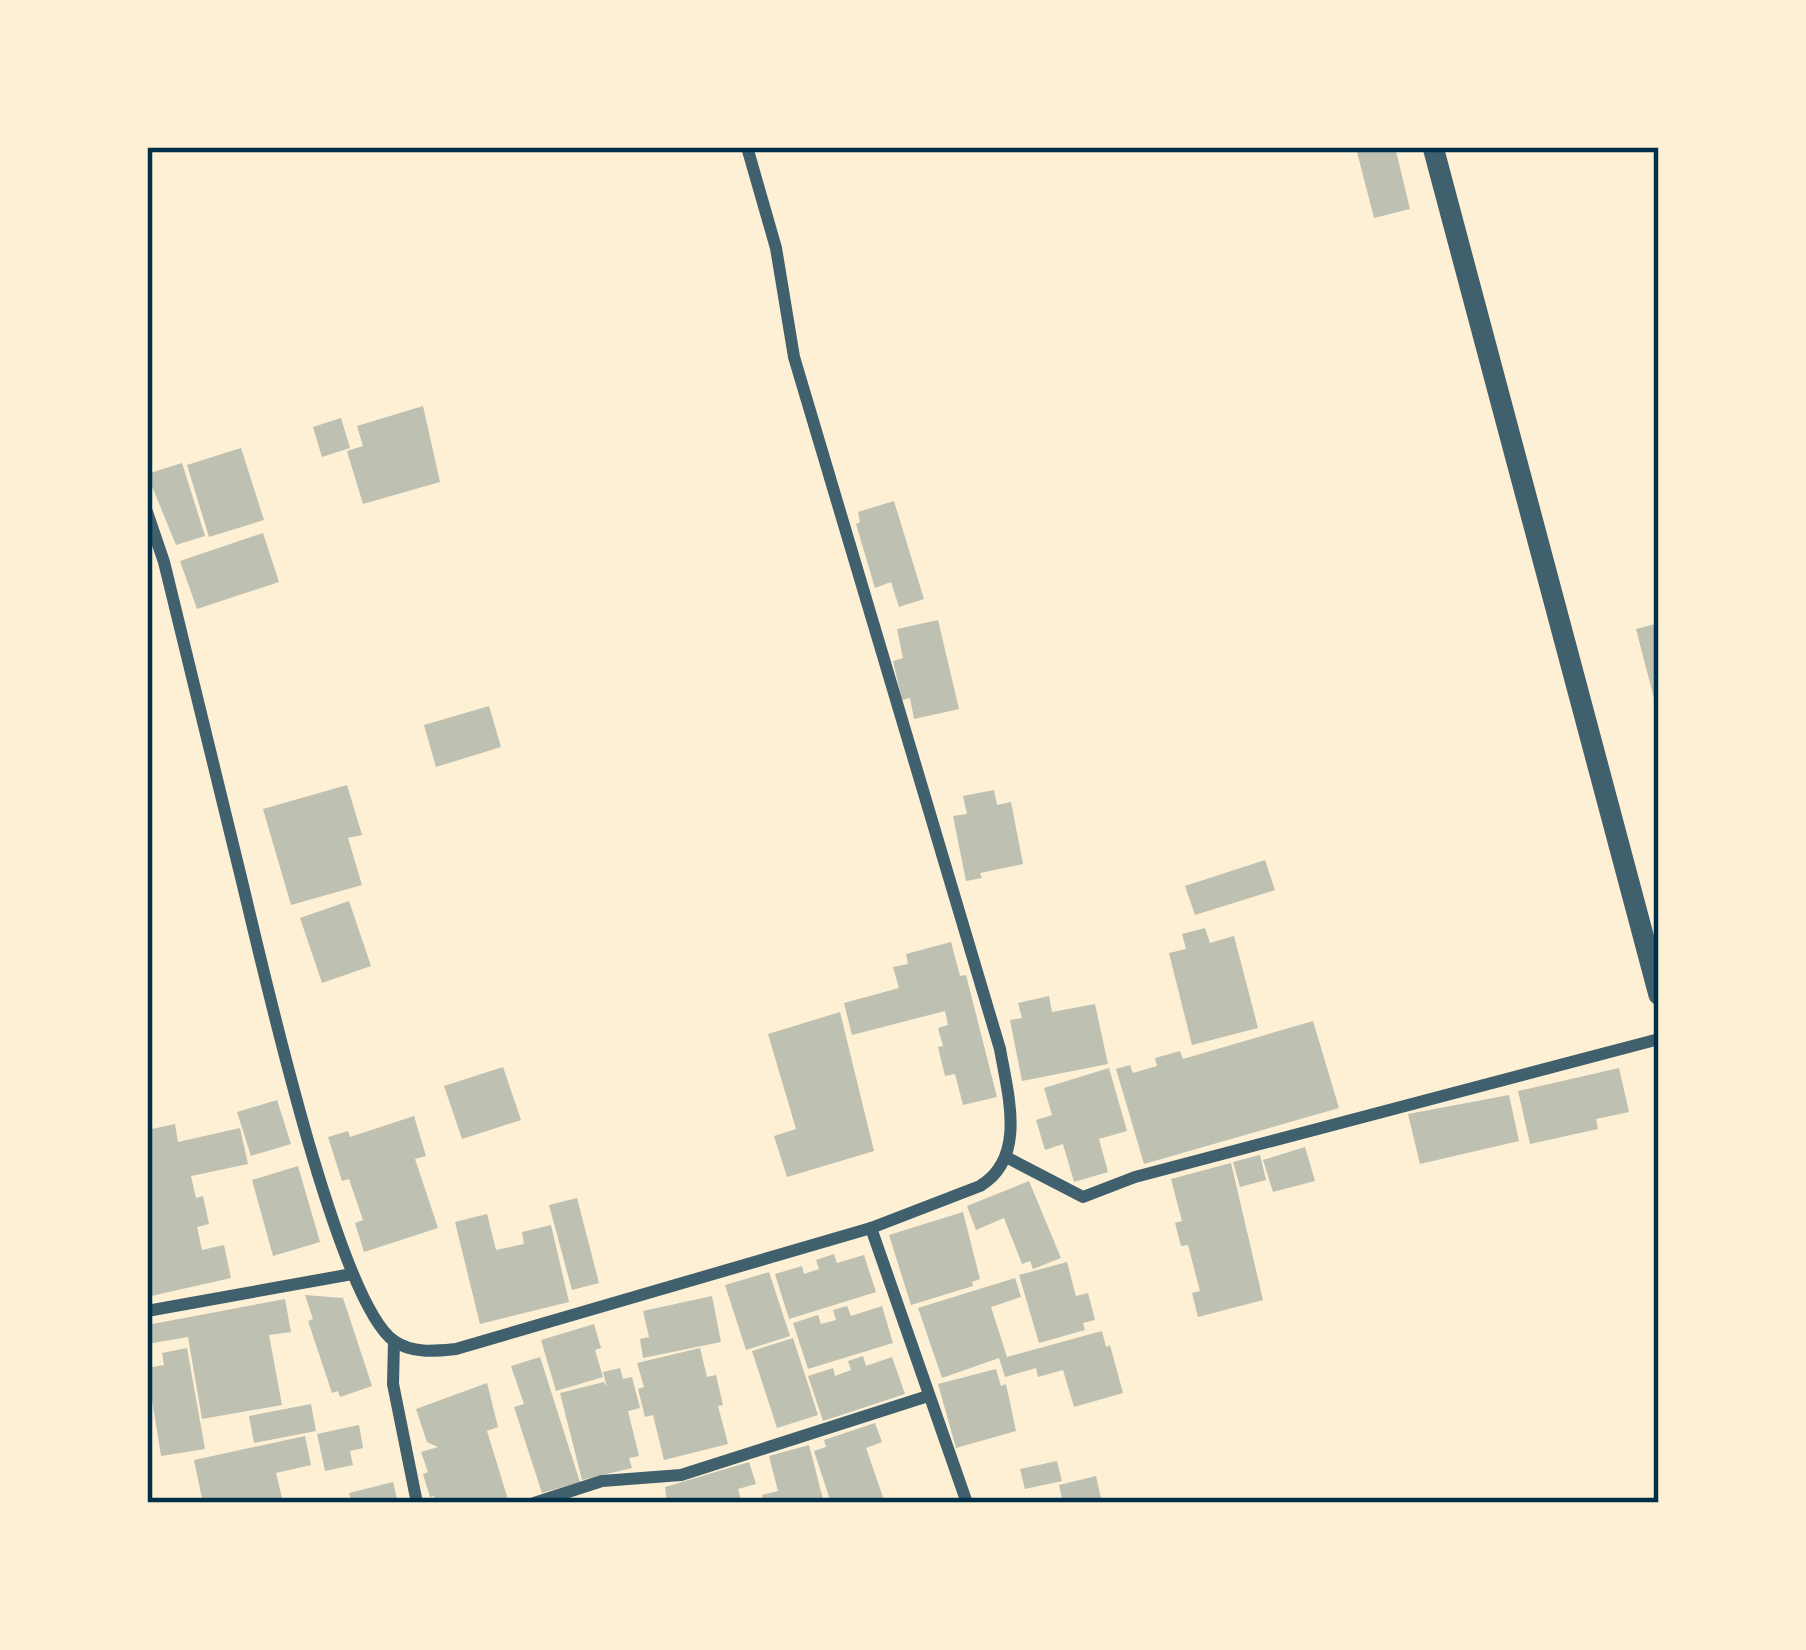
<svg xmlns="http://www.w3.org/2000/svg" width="1806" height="1650" font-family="'Asap Condensed',sans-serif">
	<rect width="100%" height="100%" fill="#fdf0d5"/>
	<g fill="#bec0b2">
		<path d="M1378,147H1395L1410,209L1374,218L1357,152Z"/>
		<path d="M423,406L440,482L363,504L347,451L363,446L357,426Z"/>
		<path d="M341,418L350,448L322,457L313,427Z"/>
		<path d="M241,448L264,520L209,537L187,465Z"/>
		<path d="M182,463L205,536L176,545L147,474Z"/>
		<path d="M894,501L924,599L899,607L891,582L875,588L856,524L860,522L858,512Z"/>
		<path d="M263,533L279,582L197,609L180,561Z"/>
		<path d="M938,620L959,709L914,719L910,698L902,700L893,661L903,658L897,629Z"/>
		<path d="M1659,623V710H1657L1636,629Z"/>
		<path d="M489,706L501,747L436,767L424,725Z"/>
		<path d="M347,785L362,835L348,838L362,885L291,905L263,809Z"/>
		<path d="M994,790L997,805L1011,802L1023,864L980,873L982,878L966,881L953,816L967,814L963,796Z"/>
		<path d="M1265,860L1275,890L1195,915L1185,886Z"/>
		<path d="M349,901L371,966L322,983L300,918Z"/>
		<path d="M1205,928L1210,943L1234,936L1258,1028L1192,1045L1169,953L1186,949L1182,934Z"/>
		<path d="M951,942L960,976L966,975L997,1097L963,1105L955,1074L945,1076L938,1047L943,1046L938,1028L948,1025L945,1011L852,1035L844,1003L899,988L893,967L908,964L906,954Z"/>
		<path d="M1049,996L1052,1012L1095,1004L1108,1064L1022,1081L1010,1020L1022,1018L1018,1003Z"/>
		<path d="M840,1012L874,1151L787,1177L774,1136L796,1129L768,1034Z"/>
		<path d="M1313,1021L1339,1108L1144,1164L1116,1069L1130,1065L1133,1073L1157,1066L1155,1058L1180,1051L1183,1059Z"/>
		<path d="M503,1067L521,1120L462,1139L444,1086Z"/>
		<path d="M1109,1068L1127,1131L1099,1139L1108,1172L1074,1182L1063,1144L1045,1150L1036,1120L1052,1115L1044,1088Z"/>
		<path d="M1619,1068L1629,1112L1596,1119L1598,1129L1530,1144L1518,1091Z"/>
		<path d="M1509,1095L1519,1141L1420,1164L1408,1114Z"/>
		<path d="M277,1100L291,1144L251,1156L237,1112Z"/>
		<path d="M414,1116L426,1156L415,1159L438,1228L364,1252L355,1223L363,1220L349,1179L342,1181L328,1137L348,1131L350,1137Z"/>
		<path d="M175,1124L178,1142L240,1128L248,1164L191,1176L196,1198L203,1196L209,1224L197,1227L202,1250L224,1245L231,1278L147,1297V1130Z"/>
		<path d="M1305,1147L1315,1181L1273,1192L1263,1160Z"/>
		<path d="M1260,1155L1266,1180L1240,1187L1233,1162Z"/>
		<path d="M1231,1163L1263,1300L1198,1317L1192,1293L1200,1291L1188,1245L1181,1246L1175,1223L1182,1221L1171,1179Z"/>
		<path d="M298,1166L320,1242L273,1256L252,1180Z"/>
		<path d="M1029,1181L1061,1258L1033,1269L1030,1261L1022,1264L1004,1218L976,1230L967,1206Z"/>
		<path d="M577,1198L599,1283L572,1290L549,1205Z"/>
		<path d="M963,1212L980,1279L972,1282L973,1286L911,1305L889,1235Z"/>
		<path d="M487,1214L496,1250L524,1244L522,1232L551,1225L569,1302L480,1324L455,1222Z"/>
		<path d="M834,1254L837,1263L864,1255L876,1292L789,1319L775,1274L802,1266L804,1274L819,1269L816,1260Z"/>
		<path d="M1067,1262L1076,1296L1088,1293L1095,1320L1083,1323L1085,1330L1039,1343L1019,1275Z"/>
		<path d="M769,1272L790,1336L746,1350L725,1285Z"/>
		<path d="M1015,1278L1021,1297L991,1307L1007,1357L1102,1331L1106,1347L1110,1345L1123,1393L1074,1407L1063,1370L1038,1377L1036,1368L1005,1377L999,1358L942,1378L918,1308Z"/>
		<path d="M305,1295L343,1298L372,1386L340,1397L338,1391L332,1393L308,1321L313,1319Z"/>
		<path d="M712,1296L721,1342L643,1358L640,1339L649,1337L643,1311Z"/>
		<path d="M285,1299L291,1332L269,1335L282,1405L202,1419L188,1337L147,1344V1325Z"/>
		<path d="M847,1306L851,1316L882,1306L893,1343L808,1369L793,1323L818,1315L821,1324L836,1320L833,1310Z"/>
		<path d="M594,1324L601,1348L595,1350L603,1377L556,1391L541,1340Z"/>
		<path d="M793,1338L818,1415L777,1428L752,1351Z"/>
		<path d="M187,1348L205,1449L161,1456L147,1368L164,1365L162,1353Z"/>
		<path d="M700,1348L707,1377L716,1375L723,1405L718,1406L728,1444L664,1460L653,1415L645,1417L638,1389L644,1387L637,1363Z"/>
		<path d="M863,1356L866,1366L892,1357L905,1394L823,1421L808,1376L833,1368L835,1376L851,1370L848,1361Z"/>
		<path d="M540,1357L580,1482L542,1493L514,1407L524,1404L511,1366Z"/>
		<path d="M620,1368L623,1379L632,1377L640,1408L628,1411L639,1456L629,1458L632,1468L582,1480L560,1393L604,1382L607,1387L603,1372Z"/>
		<path d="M996,1369L1001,1386L1006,1384L1016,1431L956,1448L938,1384Z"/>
		<path d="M487,1383L498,1427L487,1431L509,1503H436L434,1496L430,1497L423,1474L428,1472L421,1452L438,1447L427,1442L416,1409Z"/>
		<path d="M311,1404L316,1431L254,1443L249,1416Z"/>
		<path d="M875,1423L882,1442L866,1448L884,1500L831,1503L814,1451L826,1447L824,1440Z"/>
		<path d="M359,1425L363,1448L350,1451L353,1465L325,1471L317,1434Z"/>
		<path d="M305,1436L311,1465L276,1473L282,1498L275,1503H203L194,1460Z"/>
		<path d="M809,1445L824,1503H763L762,1495L778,1491L769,1456Z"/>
		<path d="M1057,1461L1062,1481L1025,1489L1020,1469Z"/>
		<path d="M749,1462L756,1484L738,1489L742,1503H667L665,1487Z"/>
		<path d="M1096,1476L1102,1503H1063L1059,1485Z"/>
		<path d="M393,1482L398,1503H352L349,1493Z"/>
	</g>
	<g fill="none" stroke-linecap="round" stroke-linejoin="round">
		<g stroke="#3f606c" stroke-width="12">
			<path d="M147,512L164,562C189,663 213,764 238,865C259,949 335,1299 394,1341C413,1354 436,1351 456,1349L871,1228L980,1186C1027,1158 1008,1095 1000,1049L794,357L776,248L747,147"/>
			<path d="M1008,1158L1083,1197L1135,1177L1659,1039"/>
			<path d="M871,1228L967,1503"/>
			<path d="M147,1311L352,1274"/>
			<path d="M394,1341L393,1384L417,1503"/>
			<path d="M534,1503L602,1481L681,1475L928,1396"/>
		</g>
		<path stroke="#3f606c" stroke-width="21" d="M1433,147L1659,995"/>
	</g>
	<rect width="1806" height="1650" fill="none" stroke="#fdf0d5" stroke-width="300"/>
	<rect x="150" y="150" width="1506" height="1350" fill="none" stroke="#003049" stroke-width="4.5"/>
</svg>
